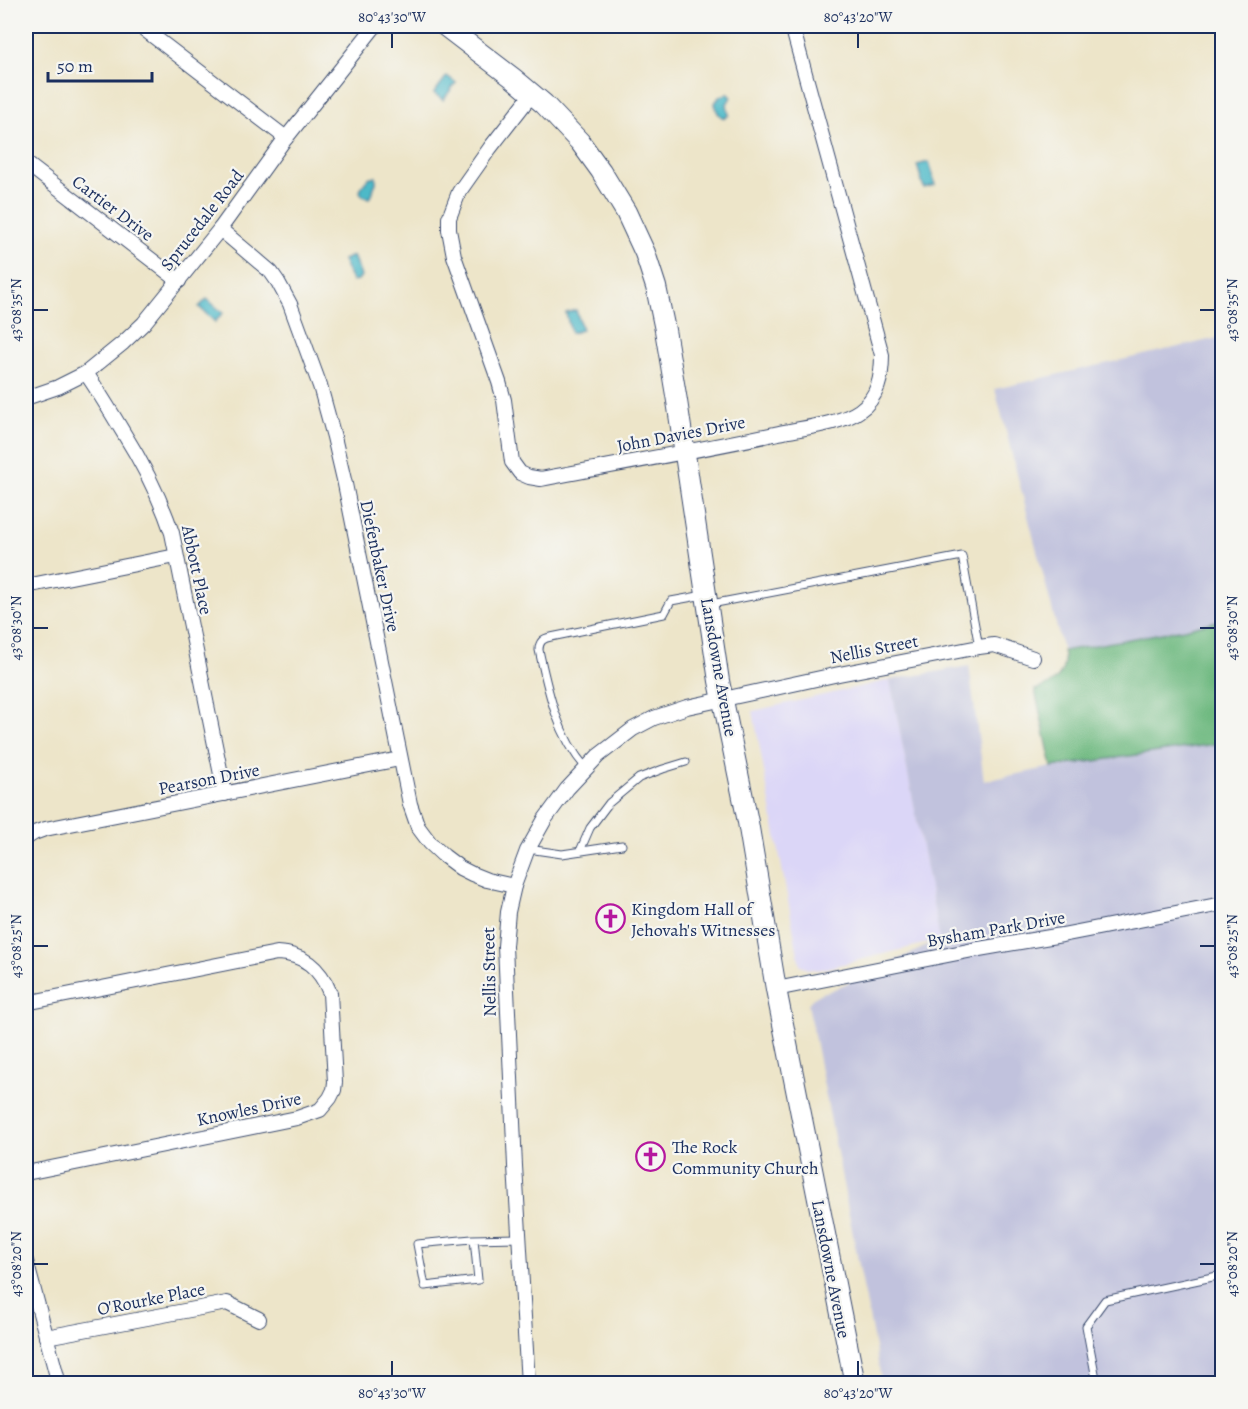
<svg xmlns="http://www.w3.org/2000/svg" width="1248" height="1409" font-family="Alegreya,serif">
	<rect width="100%" height="100%" fill="#f6f6f2"/>
	<filter id="ink" filterUnits="userSpaceOnUse"><feTurbulence type="fractalNoise" baseFrequency=".0167" numOctaves="2"/><feDisplacementMap in="SourceGraphic" scale="12" xChannelSelector="R" yChannelSelector="G"/><feConvolveMatrix kernelMatrix="1 2 1 2 8 2 1 2 1" color-interpolation-filters="sRGB"/></filter>
	<filter id="wash" filterUnits="userSpaceOnUse"><feTurbulence type="fractalNoise" baseFrequency=".008" numOctaves="4" result="noise"/><feDisplacementMap in="SourceGraphic" scale="24" xChannelSelector="R" yChannelSelector="G"/><feGaussianBlur stdDeviation="1.35" result="paint"/><feColorMatrix in="noise" values="0 0 0 0 0 0 0 0 0 0 0 0 0 0 0 0 0 1.4 0 .05"/><feComposite in="paint" operator="in"/></filter>
	<g filter="url(#wash)">
		<rect width="100%" height="100%" fill="#ede5c9"/>
		<path fill="#dbd6f7" d="M890,680L940,940L819,970L808,969L800,966L753,711Z"/>
		<g fill="#c1c2dd">
			<path d="M1222,337V620L1184,629L1063,651L995,389Z"/>
			<path d="M969,666L984,781L1052,767L1222,743V1383H882L808,1004L812,999L822,993L830,991L940,940L890,680Z"/>
		</g>
		<path fill="#6eb980" stroke="#44746f" stroke-width="1.5" d="M1222,620V743L1052,767L1035,690C1040,688 1048,686 1053,682C1063,675 1066,662 1063,651L1184,629Z"/>
		<g fill="#4db9c8" stroke="#347493" stroke-width="1.5">
			<path d="M447,76L456,83L443,100L434,93Z"/>
			<path d="M727,93L731,97L727,104L729,115L725,118C718,117 716,110 715,103L720,96L725,95Z"/>
			<path d="M929,162L935,185L924,188L917,165Z"/>
			<path d="M370,177H376V183L374,187L372,195L369,198C352,195 364,183 370,177Z"/>
			<path d="M353,256L361,276L358,280L352,281L343,260Z"/>
			<path d="M207,299L223,313L215,322L199,307Z"/>
			<path d="M576,310L582,330L571,333L566,313Z"/>
		</g>
	</g>
	<g filter="url(#ink)">
		<g fill="none" stroke-linecap="round" stroke-linejoin="round">
			<defs>
				<g id="lane">
					<path d="M711,604L962,556L979,647"/>
					<path d="M586,768C557,735 548,691 539,650C539,641 544,638 551,637L664,614L671,601L704,595"/>
					<path d="M528,849L562,854L622,845"/>
					<path d="M580,851L590,828L609,803L639,778L663,769L686,762"/>
					<path d="M474,1239L478,1280L425,1286L417,1244L472,1239L519,1238"/>
					<path d="M1097,1384L1086,1326L1105,1300L1222,1275"/>
				</g>
				<g id="street">
					<path d="M140,26L286,138"/>
					<path d="M532,94L490,148L459,192L449,218V230L454,256L499,382L504,400L512,462L520,473L529,477L541,479C620,464 700,450 779,433C801,428 841,424 859,411C878,398 882,377 882,355L792,26"/>
					<path d="M26,163L179,281"/>
					<path d="M220,229L271,272L278,282L290,304L320,386L334,437L345,484L410,804L418,827L430,843L444,856L460,868L472,874L487,880L514,886"/>
					<path d="M86,373C99,392 111,412 123,432C143,464 160,497 172,533L225,794"/>
					<path d="M26,398L58,387L86,373L123,343L144,323L220,229L282,143L375,26"/>
					<path d="M26,586L176,556"/>
					<path d="M26,838L34,833L45,829L400,759"/>
					<path d="M776,989L973,950L1062,935L1222,904"/>
					<path d="M26,1003L277,953C304,954 320,968 330,993L335,1082L334,1090L330,1098L320,1110L297,1118L26,1173"/>
					<path d="M26,1261L59,1384"/>
					<path d="M46,1337L227,1303L259,1319"/>
					<path d="M528,1384L515,1166L505,946L508,912L514,886L527,851L545,819L567,789L598,756L633,729L654,718L687,707L839,674L979,647L994,645L1033,658"/>
				</g>
				<path id="secondary" d="M445,26L513,78L544,104L580,142L601,171L626,212L645,253L656,287L665,330L677,401L719,681L748,822L776,989L855,1384"/>
			</defs>
			<use href="#lane" stroke="#3a4a6e" stroke-width="9"/>
			<use href="#street" stroke="#3a4a6e" stroke-width="16"/>
			<use href="#secondary" stroke="#3a4a6e" stroke-width="22"/>
			<use href="#lane" stroke="#fff" stroke-width="7"/>
			<use href="#street" stroke="#fff" stroke-width="14"/>
			<use href="#secondary" stroke="#fff" stroke-width="20"/>
		</g>
	</g>
	<path fill="none" stroke="#1b2f5e" stroke-width="2" d="M392,33V48M858,33V48M33,310H48M1200,310H1215M33,628H48M1200,628H1215M33,946H48M1200,946H1215M33,1264H48M1200,1264H1215M392,1361V1376M858,1361V1376"/>
	<defs>
		<symbol id="church-ring" viewBox="-11 -11 22 22"><circle r="9.5" fill="#f6f6f2" stroke="#b5179e" stroke-width="1.5"/><path d="M-1.2-6h2.4v3.5h3.3v2.4h-3.3V6h-2.4V-.1h-3.3v-2.4h3.3Z" fill="#b5179e"/></symbol>
	</defs>
	<g fill-rule="evenodd">
		<use href="#church-ring" x="594" y="902" width="33" height="33"/>
		<use href="#church-ring" x="634" y="1140" width="33" height="33"/>
	</g>
	<g text-anchor="middle" dominant-baseline="central" stroke-width="4.5" stroke-linejoin="round" paint-order="stroke">
		<g font-size="18" fill="#1b2f5e" stroke="#f6f6f2">
			<text transform="translate(113 208) rotate(37)">Cartier Drive</text>
			<text transform="translate(202 220) rotate(-52)">Sprucedale Road</text>
			<text transform="translate(681 434) rotate(-11)">John Davies Drive</text>
			<text transform="translate(380 566) rotate(78)">Diefenbaker Drive</text>
			<text transform="translate(197 570) rotate(78)">Abbott Place</text>
			<text transform="translate(874 649) rotate(-11)">Nellis Street</text>
			<text transform="translate(719 667) rotate(80)">Lansdowne Avenue</text>
			<text transform="translate(209 779) rotate(-11)">Pearson Drive</text>
			<text transform="translate(996 929) rotate(-10)">Bysham Park Drive</text>
			<text transform="translate(489 972) rotate(-91)">Nellis Street</text>
			<text transform="translate(249 1109) rotate(-12)">Knowles Drive</text>
			<text transform="translate(831 1269) rotate(79)">Lansdowne Avenue</text>
			<text transform="translate(151 1299) rotate(-11)">O'Rourke Place</text>
		</g>
		<g font-size="18" fill="#1b2f5e" stroke="#f6f6f2" text-anchor="start">
			<text x="631" y="909">Kingdom Hall of<tspan x="631" dy="21">Jehovah's Witnesses</tspan></text>
			<text x="672" y="1147">The Rock<tspan x="672" dy="21">Community Church</tspan></text>
		</g>
	</g>
	<rect width="1248" height="1409" fill="none" stroke="#f6f6f2" stroke-width="66"/>
	<path d="M48 72v9h104v-9" fill="none" stroke="#1b2f5e" stroke-width="3"/>
	<text x="57" y="72" font-size="18" fill="#1b2f5e" stroke="#f6f6f2" stroke-width="4.5" paint-order="stroke">50 m</text>
	<rect x="33" y="33" width="1182" height="1343" fill="none" stroke="#1b2f5e" stroke-width="2"/>
	<g font-size="15" text-anchor="middle" fill="#1b2f5e">
		<text x="392" y="22">80°43'30"W</text>
		<text x="858" y="22">80°43'20"W</text>
		<text transform="translate(16 310) rotate(-90)" y="5">43°08'35"N</text>
		<text transform="translate(1232 310) rotate(-90)" y="5">43°08'35"N</text>
		<text transform="translate(16 628) rotate(-90)" y="5">43°08'30"N</text>
		<text transform="translate(1232 628) rotate(-90)" y="5">43°08'30"N</text>
		<text transform="translate(16 946) rotate(-90)" y="5">43°08'25"N</text>
		<text transform="translate(1232 946) rotate(-90)" y="5">43°08'25"N</text>
		<text transform="translate(16 1264) rotate(-90)" y="5">43°08'20"N</text>
		<text transform="translate(1232 1264) rotate(-90)" y="5">43°08'20"N</text>
		<text x="392" y="1398">80°43'30"W</text>
		<text x="858" y="1398">80°43'20"W</text>
	</g>
</svg>
